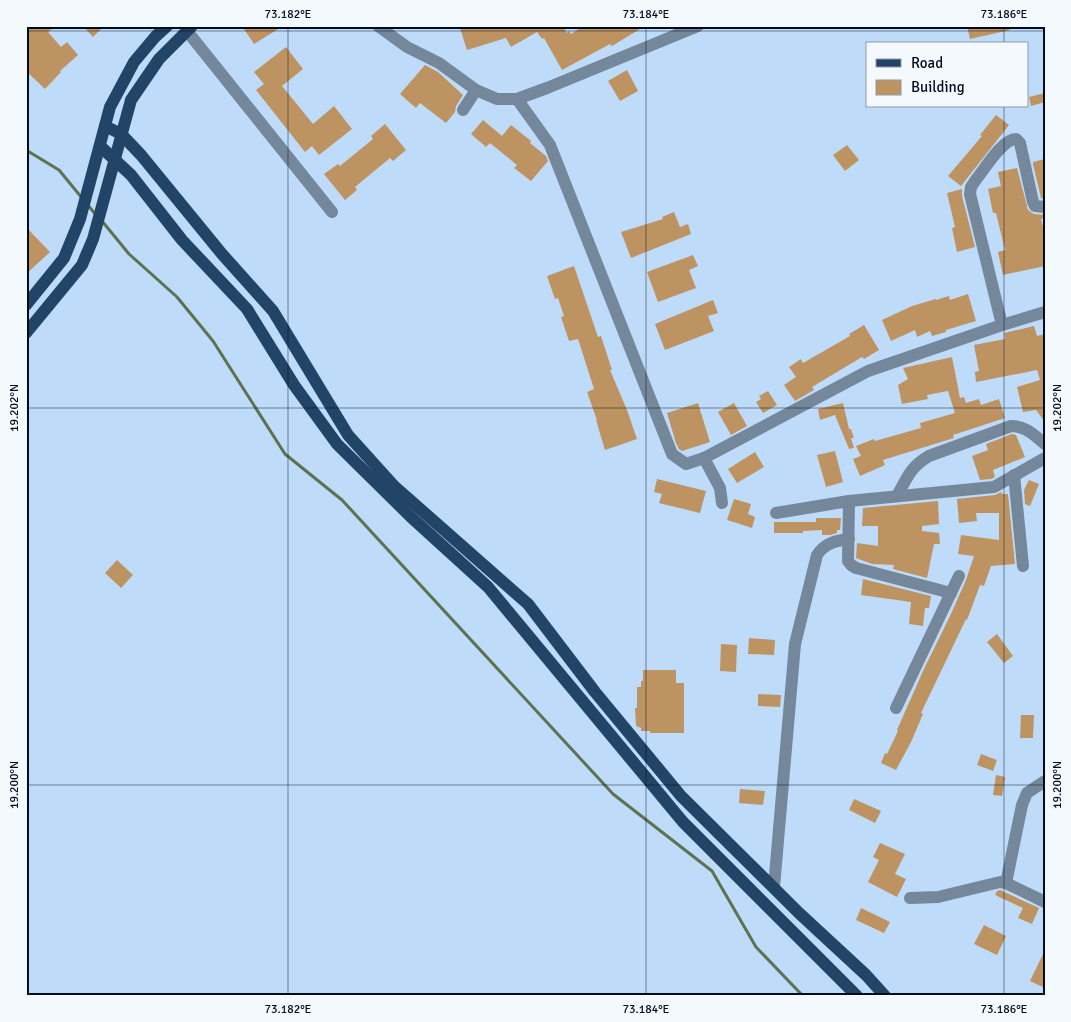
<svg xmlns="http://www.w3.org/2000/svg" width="1071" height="1022" font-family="Signika,sans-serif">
	<rect width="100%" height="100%" fill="#bedbfa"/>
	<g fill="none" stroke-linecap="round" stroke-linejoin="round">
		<g stroke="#5c7251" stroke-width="3">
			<path d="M26,150L59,170L82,198"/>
			<path d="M87,204L96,215"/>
			<path d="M102,221L129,254L177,297L213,341L285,454L342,500L613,794L712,871L756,947L803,996"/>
		</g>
	</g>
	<g fill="#be9362">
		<path d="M26,26H55L48,32L61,47L67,42L78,55L60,71L61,72L45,89L26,71Z"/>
		<path d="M83,26H104L93,37Z"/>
		<path d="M242,26H283L254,44Z"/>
		<path d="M466,26H563L567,33L569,31L571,34L583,26H645L612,46L610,44L562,70L544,38L542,39L537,32L511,47L506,38L467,50L460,28Z"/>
		<path d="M967,26H1009L1010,30L970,39Z"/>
		<path d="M286,47L303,69L282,86L313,124L334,106L352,129L319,155L312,146L305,152L256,90L264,84L254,72Z"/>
		<path d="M425,65L438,72L463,95L456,106L455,112L446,123L420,103L416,108L400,94Z"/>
		<path d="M627,70L638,91L620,101L608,81Z"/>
		<path d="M1045,93V102L1031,106L1029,97Z"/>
		<path d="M996,115L1009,125L961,186L948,176L982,136L980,135Z"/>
		<path d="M483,120L502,136L511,125L531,141L530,143L546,156L548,161L531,181L514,168L517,165L490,143L486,147L471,134Z"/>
		<path d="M385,124L406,150L393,161L390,158L355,187L357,190L345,200L324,174L338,164L340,166L373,139L371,136Z"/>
		<path d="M847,145L859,160L845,171L833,155Z"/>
		<path d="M1045,159V199L1041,198L1033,164V162Z"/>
		<path d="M1017,168L1028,210L1034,214L1045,215V218L1041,219L1045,234V266L1003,275L998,252L1005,250L996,213H993L988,189L1001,186L998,172Z"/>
		<path d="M962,189V196L975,247L957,252L952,228L955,227L947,193Z"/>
		<path d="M674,212L680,227L688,224L691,234L631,258L621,232L663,219L662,217Z"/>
		<path d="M26,227L50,252L26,274Z"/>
		<path d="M693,255L698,266L689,270L696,288L658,302L647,272Z"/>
		<path d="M574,266L598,337L601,336L612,370H610L627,410L637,439L605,450L596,420H597L587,392L594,389L587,367L578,339L569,341L561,317L564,316L558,298L555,299L547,276Z"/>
		<path d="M968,294L976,321L946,330V332L932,336L930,331L917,337L915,330L891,341L882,320L912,306L936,299V300L949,296L950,300Z"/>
		<path d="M713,300L718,313L708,316L714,331L665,350L655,324Z"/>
		<path d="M864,325L879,350L864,359L862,357L812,387L814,390L795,401L784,385L796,377L789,367L801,359L803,363L850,336L849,334Z"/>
		<path d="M1034,326L1037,336L1045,334V422L1036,410L1023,412L1017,387L1040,380L1037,370L976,382L975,372L979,371L974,345L1005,339L1004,333Z"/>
		<path d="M952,357L960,398L964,397L966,403L979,399L981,405L999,399L1005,418L953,435L954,438L883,460L885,465L860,476L853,459L861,456L856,446L874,439L875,441L921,428L920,423L955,413L948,391L927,395L928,399L902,404L898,385L908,379L903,368Z"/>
		<path d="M768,391L777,405L763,413L756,402L761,399L759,396Z"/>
		<path d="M698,403L710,442L682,451L679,449L676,443L667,413Z"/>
		<path d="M734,403L747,426L731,435L718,412Z"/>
		<path d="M843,403L849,429H851L854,438H851L854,448L849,449L835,415L820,420L818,409Z"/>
		<path d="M1012,434L1016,435L1025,457L993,470L995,477L991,479L980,480L972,456L988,450L986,444Z"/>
		<path d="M835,451L843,482L826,487L817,455Z"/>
		<path d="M755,452L764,467L737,483L728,469Z"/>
		<path d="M657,479L706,491L700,513L659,503L662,494L654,492Z"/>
		<path d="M1029,480L1039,484L1030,506L1025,504L1024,490Z"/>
		<path d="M1001,492L1002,494H1008L1015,564L991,566L984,586L980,585L967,620L966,619L921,713L923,714L911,742L896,770L881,763L885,753L887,754L898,731L897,730L923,671L950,616L966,580L974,556L958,554L961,535L999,540V513H976L977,521L959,523L957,499L995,495Z"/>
		<path d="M734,499L751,504L748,514L755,517L752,528L727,520Z"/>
		<path d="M938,501L939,524L922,526V531L939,533L940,544H934L927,578L893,569L894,565L872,564L856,558L857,543L878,546V526H862L863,508Z"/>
		<path d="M816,518H841L840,530H837V533L830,535H822V530L803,531V533H774V522H816Z"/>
		<path d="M117,560L133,575L121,588L105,573Z"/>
		<path d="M863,579L931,596L929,608H925L923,626L909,624L911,602L861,595Z"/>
		<path d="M997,634L1013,656L1004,663L987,642Z"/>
		<path d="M749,638L775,640L774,655L748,654Z"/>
		<path d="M721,644L737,645L736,672L720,671Z"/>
		<path d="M643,670H676V683H684V733H650V731H641V728L636,726L635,708H637V687H641V681H643Z"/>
		<path d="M758,694L781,695L780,707L758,706Z"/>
		<path d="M1021,715H1034L1033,738H1020Z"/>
		<path d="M981,754L997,760L993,771L977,765Z"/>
		<path d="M996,775L1005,777L1002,796L993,795Z"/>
		<path d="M740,789L765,791L763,805L739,803Z"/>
		<path d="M854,799L881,811L875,823L849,810Z"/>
		<path d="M880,843L905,854L895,874L906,879L897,897L868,882L879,860L873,857Z"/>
		<path d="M1000,890L1039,908L1032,924L1018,918L1023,908L995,895L997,891Z"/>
		<path d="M861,908L890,922L884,933L856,920Z"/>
		<path d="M984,925L1006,936L997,955L974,944Z"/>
		<path d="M1045,950V988L1030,981Z"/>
	</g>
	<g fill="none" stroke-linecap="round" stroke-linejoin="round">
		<g stroke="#74879b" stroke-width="12">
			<path d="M378,26L407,47L439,63L476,90L497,99H517L547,88L698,26"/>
			<path d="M187,31L332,212"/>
			<path d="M517,99L550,145L672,454L686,464L704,458L868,371L1002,325L1045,312"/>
			<path d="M463,110L476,90"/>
			<path d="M1002,325L970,194L971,187L975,181C984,170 1002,139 1016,139L1020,143L1033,202L1035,206L1045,207"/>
			<path d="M704,458L720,488L722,503"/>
			<path d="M1014,475L1023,566"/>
			<path d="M897,496C907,478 910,467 929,456L1011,426C1026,426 1034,435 1045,444"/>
			<path d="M849,501L848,561L851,565L856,568L951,593"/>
			<path d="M776,513L849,501L994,487L1045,458"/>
			<path d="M896,708L959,576"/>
			<path d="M1006,883L1022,805L1027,793L1045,781"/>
			<path d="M774,887L795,644L817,555C825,543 835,541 849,539"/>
			<path d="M910,898L938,897L1000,882L1006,883L1045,902"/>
		</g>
		<g stroke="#246" stroke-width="12">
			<path d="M105,126L121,134L141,155L222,254L273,311L348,435L394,486L528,604L595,692L681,796L799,913L866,975L885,996"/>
			<path d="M100,146L131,175L182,240L247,309L294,385L337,444L411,517L488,587L683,822L857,996"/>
			<path d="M26,305L64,258L80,219L110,107L134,62L155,37L167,26"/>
			<path d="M26,333L82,265L93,239L131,100L159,59L192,26"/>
		</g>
	</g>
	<path fill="none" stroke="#000c1d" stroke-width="1" stroke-opacity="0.45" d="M288,26V996M646,26V996M1004,26V44M26,31H1045M1004,106V996M26,408H1045M26,785H1045"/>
	<rect width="1071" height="1022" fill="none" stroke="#f4f9fe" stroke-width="55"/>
	<rect x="866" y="42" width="162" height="65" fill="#f4f9fe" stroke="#929aa4"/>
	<rect x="876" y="59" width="25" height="8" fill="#224466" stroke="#929aa4"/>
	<text x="911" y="68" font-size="15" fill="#000c1d">Road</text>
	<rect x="876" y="80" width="25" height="15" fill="#be9362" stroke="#929aa4"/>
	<text x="911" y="92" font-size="15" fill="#000c1d">Building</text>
	<rect x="28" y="28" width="1016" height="966" fill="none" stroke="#000c1d" stroke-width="2"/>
	<g font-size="12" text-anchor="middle" fill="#000c1d">
		<text x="288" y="18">73.182°E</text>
		<text x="646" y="18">73.184°E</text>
		<text x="1004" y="18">73.186°E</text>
		<text transform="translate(14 408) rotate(-90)" y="4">19.202°N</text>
		<text transform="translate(1057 408) rotate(-90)" y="4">19.202°N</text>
		<text transform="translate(14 785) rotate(-90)" y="4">19.200°N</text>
		<text transform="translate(1057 785) rotate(-90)" y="4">19.200°N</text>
		<text x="288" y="1013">73.182°E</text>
		<text x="646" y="1013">73.184°E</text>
		<text x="1004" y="1013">73.186°E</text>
	</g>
</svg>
